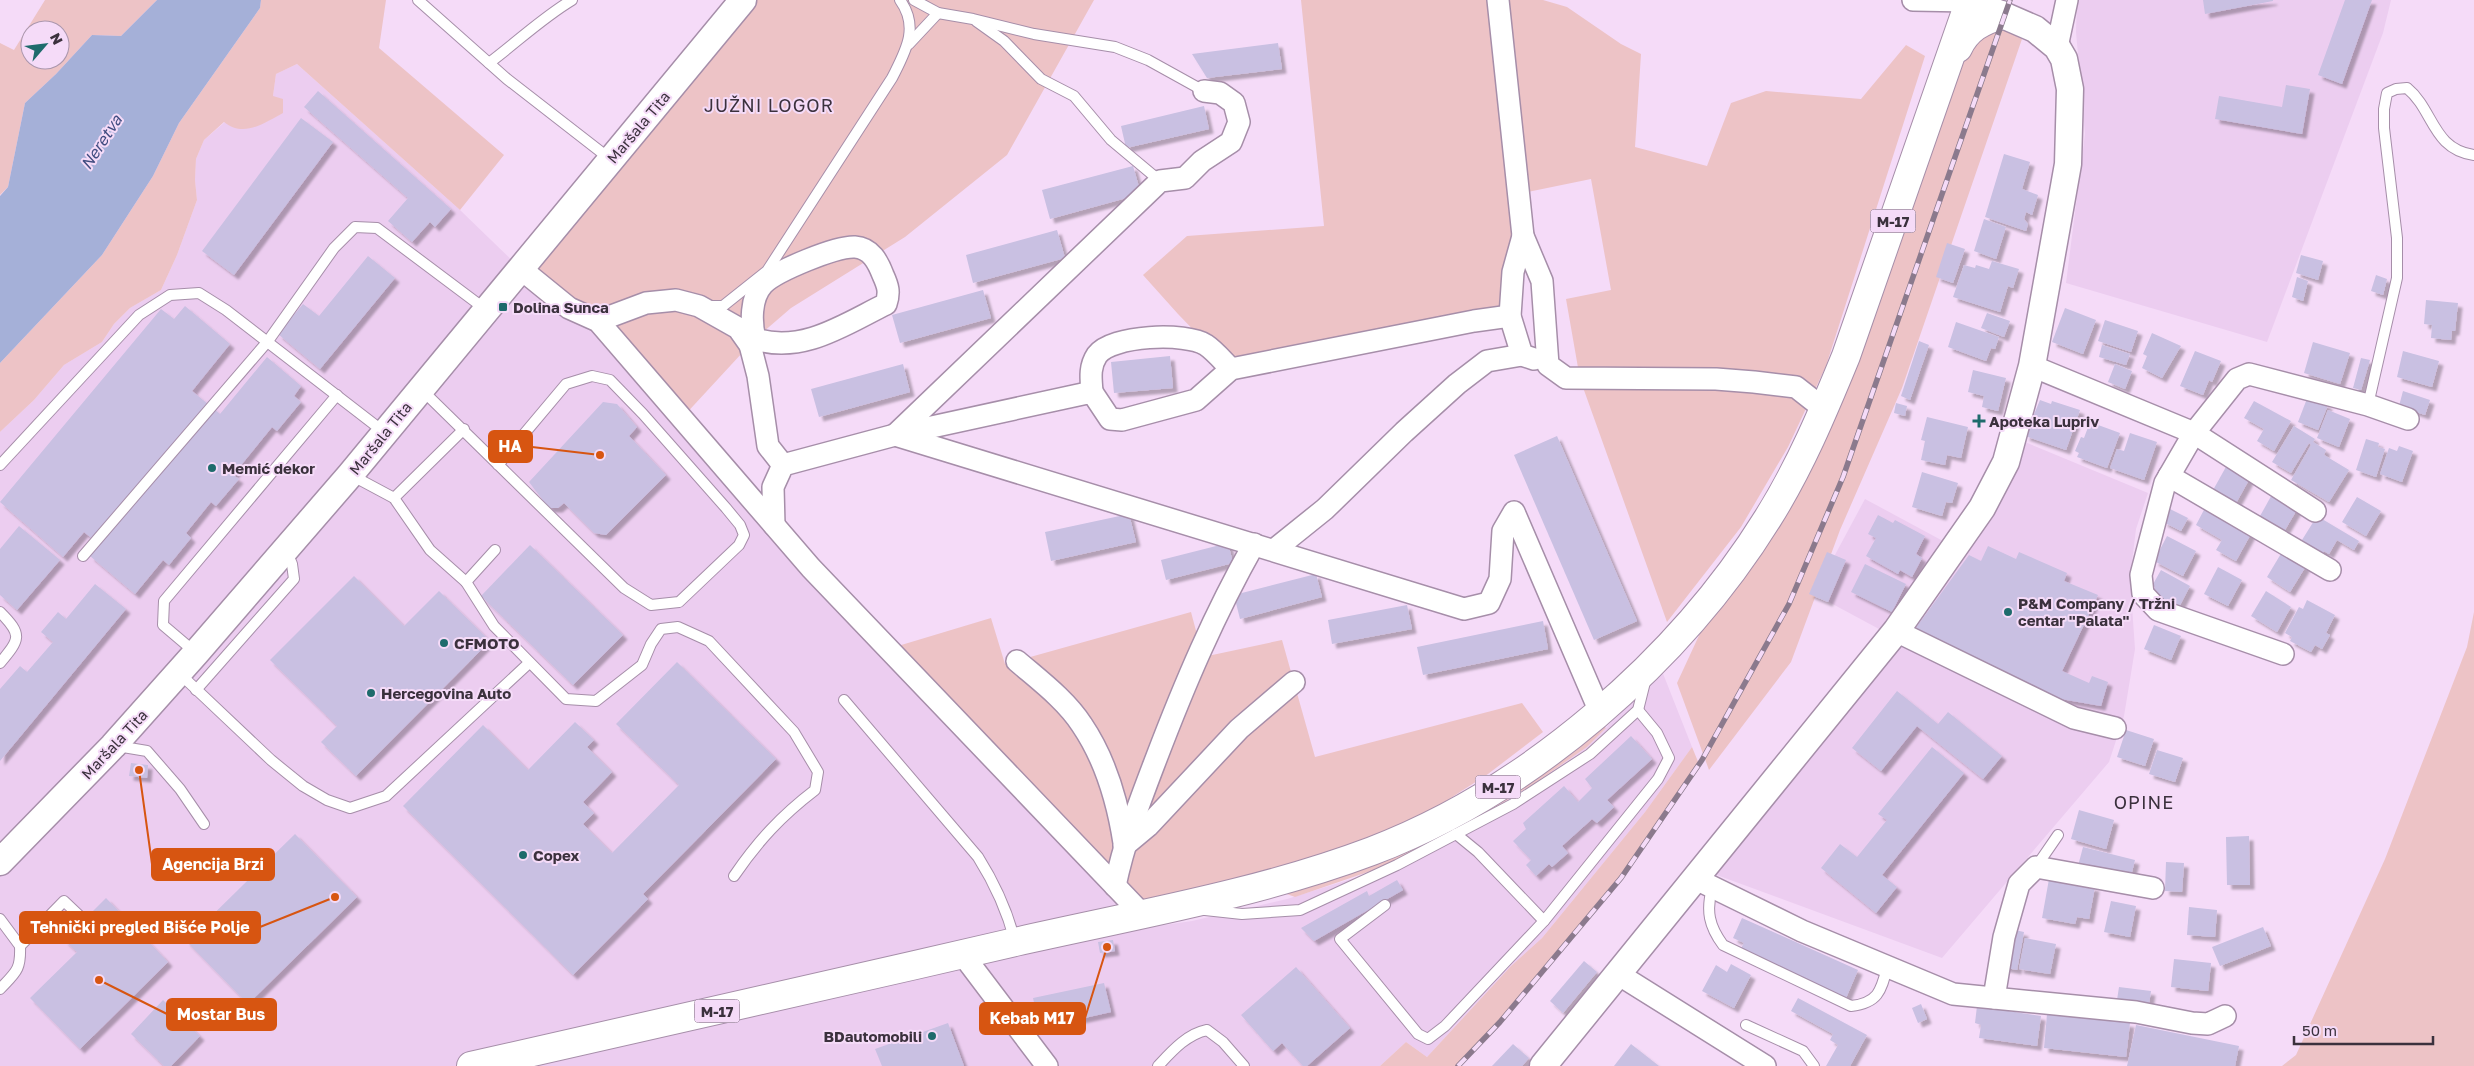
<svg xmlns="http://www.w3.org/2000/svg" width="2474" height="1066" font-family="'Golos Text',sans-serif">
	<defs>
		<filter id="shadow"><feDropShadow dx="4.5" dy="4.5" stdDeviation="1" flood-color="#0004"/></filter>
	</defs>
	<rect width="100%" height="100%" fill="#f5dbf8"/>
	<g fill="#eccdf0">
		<path d="M2077,0H2391L2383,33L2267,342L2066,283L2085,134L2076,32Z"/>
		<path d="M297,64L460,210L521,269L598,321L1142,914L972,953L1192,921L1287,899L1364,875L1485,814L1535,783L1587,747L1662,671L1692,747L1645,812L1542,938L1511,966L1427,1057L1406,1042L1380,1066H0V432L34,400L64,365L102,342L114,324L130,308L161,290L177,255L197,200L195,180L196,159L204,140L225,122L273,96L276,74Z"/>
		<path d="M2020,440L2148,493L2136,529L2130,578L2135,649L2124,716L2109,762L1942,958L1714,874Z"/>
		<path d="M1865,499L1943,541L1892,636L1814,594Z"/>
	</g>
	<g fill="#edc3c6" fill-rule="evenodd">
		<path d="M45,0H157L121,36L92,35L56,74L25,103L8,187L0,195V43L14,50ZM30,30H60V60H30Z"/>
		<path d="M261,0H386L379,48L504,155L460,210L297,64L276,74L273,96L283,99V113C264,123 244,138 224,122L204,140L196,159L195,180L197,200L177,255L161,290L130,308L114,324L102,342L64,365L34,400L0,432V363L102,255L153,176L179,123L260,8Z"/>
		<path d="M743,0H1094L1007,155L905,237L791,308L755,339L682,418L637,366L521,269Z"/>
		<path d="M1301,0H1543L1567,7L1621,44L1641,54L1635,147L1707,166L1731,103L1766,91L1861,99L1906,45L1925,56L1826,366L1788,447L1741,527L1667,622L1580,379L1566,299L1611,290L1591,179L1518,194L1510,316L1231,369L1178,314L1143,275L1187,236L1324,226Z"/>
		<path d="M1990,22L2022,39L1902,388L1840,530L1791,662L1709,770L1677,683L1702,629L1731,592L1946,108L1972,36Z"/>
		<path d="M1191,612L1203,657L1282,640L1315,757L1522,703L1543,732L1488,774L1365,853L1142,914L888,649L991,618L1005,664Z"/>
		<path d="M2474,612V1066H2282L2296,1055L2385,859L2467,647Z"/>
		<path d="M1601,724L1606,728L1587,747L1535,783L1485,814L1394,863L1295,897L1284,893Z"/>
		<path d="M1692,747L1699,764L1621,878L1500,1022L1458,1066H1380L1406,1042L1427,1057L1511,966L1542,938L1645,812Z"/>
	</g>
	<path fill="#a5b0d8" d="M157,0H261L260,8L179,123L153,176L102,255L0,363V196L8,187L25,103L56,74L92,35L121,36Z"/>
	<g fill="#c9c0e2" filter="url(#shadow)">
		<path d="M2203,0H2273V1L2205,14Z"/>
		<path d="M2345,0H2372L2342,84L2318,75Z"/>
		<path d="M1278,43L1282,69L1207,78L1192,54Z"/>
		<path d="M2286,85L2310,89L2302,134L2215,119L2219,96L2282,107Z"/>
		<path d="M318,91L451,209L435,227L430,222L412,242L388,221L408,198L304,107Z"/>
		<path d="M1204,106L1209,129L1126,148L1121,126Z"/>
		<path d="M301,118L333,142L234,275L202,251Z"/>
		<path d="M2004,154L2030,162L2022,189L2038,195L2032,215L2026,212L2024,219L2028,224L2026,231L1985,217Z"/>
		<path d="M1133,166L1141,194L1050,219L1042,190Z"/>
		<path d="M1984,219L2006,227L1996,259L1974,251Z"/>
		<path d="M1057,230L1065,258L973,283L966,255Z"/>
		<path d="M1947,243L1965,249L1953,283L1936,277Z"/>
		<path d="M2301,255L2323,261L2318,280L2296,273Z"/>
		<path d="M368,256L395,278L320,369L278,334L303,304L319,316Z"/>
		<path d="M1992,261L2019,269L2013,288L2008,286L2000,312L1953,297L1964,265L1975,268L1976,265L1989,269Z"/>
		<path d="M2376,275L2387,279L2383,295L2371,291Z"/>
		<path d="M2297,277L2308,281L2303,301L2292,297Z"/>
		<path d="M983,290L991,318L900,343L892,315Z"/>
		<path d="M2426,300L2458,303L2455,331H2452L2451,340L2431,338L2432,325L2424,324Z"/>
		<path d="M185,306L230,344L192,391L220,414L267,357L301,386L294,396L301,402L277,431L272,427L233,475L239,479L216,506L211,502L186,533L191,538L169,565L163,560L135,594L90,556L100,545L84,532L63,557L0,502L161,309L174,319Z"/>
		<path d="M2065,308L2096,320L2083,354L2052,342Z"/>
		<path d="M1987,313L2010,321L2004,337L1981,328Z"/>
		<path d="M2105,320L2138,331L2131,352L2098,341Z"/>
		<path d="M1956,322L1999,337L1995,349L1991,348L1986,361L1948,347Z"/>
		<path d="M2152,333L2181,346L2162,378L2142,368L2147,356L2143,354Z"/>
		<path d="M1919,341L1929,345L1910,400L1901,396Z"/>
		<path d="M2313,342L2350,353L2340,384L2304,373Z"/>
		<path d="M2102,345L2130,354L2126,365L2099,357Z"/>
		<path d="M2195,351L2221,361L2212,382L2209,380L2203,395L2180,386Z"/>
		<path d="M2403,351L2439,361L2432,387L2397,377Z"/>
		<path d="M1170,356L1173,388L1114,393L1111,362Z"/>
		<path d="M2361,358L2370,360L2361,390L2353,388Z"/>
		<path d="M903,364L910,392L819,417L811,389Z"/>
		<path d="M2115,364L2132,371L2125,389L2108,382Z"/>
		<path d="M1973,370L2006,378L1998,411L1982,407L1984,396L1968,392Z"/>
		<path d="M2403,391L2430,400L2425,415L2399,406Z"/>
		<path d="M2308,396L2328,405L2318,430L2298,422Z"/>
		<path d="M2040,400L2051,404L2052,401L2080,410L2066,450L2025,436Z"/>
		<path d="M2254,401L2291,421L2274,451L2257,441L2264,429L2244,418Z"/>
		<path d="M603,402L617,404L637,427L629,436L666,475L606,535L594,533L564,503L558,508H549L529,482Z"/>
		<path d="M1896,403L1907,406L1905,416L1894,413Z"/>
		<path d="M2328,410L2350,419L2339,447L2317,438Z"/>
		<path d="M1927,417L1968,427L1961,458L1947,455L1945,465L1921,460L1925,441L1921,440Z"/>
		<path d="M2090,422L2120,433L2107,468L2077,457L2079,453L2075,451L2081,437L2084,438Z"/>
		<path d="M2294,426L2315,439L2313,442L2326,450L2324,455L2349,470L2329,502L2291,480L2311,445L2309,443L2291,473L2272,462Z"/>
		<path d="M2130,433L2157,442L2144,480L2110,468L2117,449L2124,451Z"/>
		<path d="M1557,436L1637,621L1594,640L1514,455Z"/>
		<path d="M2366,439L2379,443L2378,447L2385,449L2376,477L2356,470Z"/>
		<path d="M2399,446L2413,451L2402,482L2380,474L2389,448L2397,451Z"/>
		<path d="M2227,465L2250,478L2235,505L2212,492Z"/>
		<path d="M1922,472L1958,483L1952,503L1946,502L1942,516L1912,507Z"/>
		<path d="M2274,491L2299,506L2285,530L2260,516Z"/>
		<path d="M2357,497L2381,511L2366,536L2342,522Z"/>
		<path d="M2206,506L2252,532L2236,561L2216,550L2222,540L2196,525Z"/>
		<path d="M2170,509L2188,518L2181,531L2163,522Z"/>
		<path d="M1129,514L1136,542L1051,561L1045,532Z"/>
		<path d="M1878,515L1893,523L1895,520L1925,536L1916,554L1922,558L1912,577L1900,570L1898,574L1866,556L1876,538L1868,534Z"/>
		<path d="M2317,516L2359,541L2354,550L2337,540L2329,554L2324,551L2320,558L2306,549L2309,545L2302,540Z"/>
		<path d="M19,526L60,560L17,610L0,595V549Z"/>
		<path d="M2167,536L2196,551L2183,576L2154,561Z"/>
		<path d="M1228,543L1233,563L1166,580L1161,560Z"/>
		<path d="M530,545L623,635L573,685L481,596Z"/>
		<path d="M1988,546L2016,559L2019,552L2067,573L2064,581L2098,595L2062,671L2089,683L2092,676L2108,682L2101,706L2061,699L1915,629L1969,555L1981,561Z"/>
		<path d="M1827,552L1846,560L1828,602L1809,594Z"/>
		<path d="M2282,552L2306,566L2290,592L2267,577Z"/>
		<path d="M1865,564L1906,584L1892,612L1851,592Z"/>
		<path d="M2218,567L2242,580L2228,606L2204,594Z"/>
		<path d="M2161,570L2190,586L2177,611L2150,596L2155,587L2152,586Z"/>
		<path d="M1316,574L1322,597L1240,619L1234,595Z"/>
		<path d="M354,576L404,626L439,591L490,641L356,776L321,742L337,726L270,660Z"/>
		<path d="M95,584L126,609L0,761V689L20,666L27,672L53,642L41,632L58,612L66,619Z"/>
		<path d="M2266,591L2291,607L2277,632L2251,616Z"/>
		<path d="M2307,600L2335,615L2326,633L2330,635L2322,649L2315,645L2311,652L2290,641L2292,637L2285,633L2299,607L2303,609Z"/>
		<path d="M1407,605L1412,629L1332,644L1328,620Z"/>
		<path d="M1543,621L1548,649L1423,675L1417,647Z"/>
		<path d="M2154,625L2181,636L2171,660L2144,649Z"/>
		<path d="M677,662L776,759L643,894L648,899L573,975L403,806L483,725L528,770L575,722L594,740L587,747L612,772L583,802L594,813L583,824L612,853L679,785L616,724Z"/>
		<path d="M1897,691L1938,724L1948,712L2002,756L1983,779L1917,726L1881,771L1852,748Z"/>
		<path d="M2126,730L2154,739L2145,766L2117,757Z"/>
		<path d="M1631,736L1652,759L1607,800L1614,807L1597,823L1592,819L1562,846L1568,853L1552,867L1549,864L1536,876L1526,865L1531,860L1513,841L1526,829L1523,823L1564,786L1578,802L1592,788L1585,779Z"/>
		<path d="M1932,747L1964,773L1882,875L1897,887L1876,913L1821,868L1840,844L1857,857L1887,820L1878,814Z"/>
		<path d="M2157,750L2183,758L2175,782L2149,774Z"/>
		<path d="M131,763L148,765L147,778L129,776Z"/>
		<path d="M2079,810L2114,820L2106,849L2071,839Z"/>
		<path d="M295,834L357,897L248,1004L186,941Z"/>
		<path d="M2249,836L2250,885H2227L2226,837Z"/>
		<path d="M2083,847L2135,860L2130,880L2078,866Z"/>
		<path d="M2166,862L2184,863L2182,892L2165,891Z"/>
		<path d="M2049,879L2095,887L2089,919L2077,917L2075,924L2042,918Z"/>
		<path d="M1397,880L1403,890L1314,941L1301,928L1367,891L1369,896Z"/>
		<path d="M106,898L168,962L80,1049L30,998L77,952L64,940Z"/>
		<path d="M2111,901L2136,906L2130,937L2104,932Z"/>
		<path d="M2189,907L2217,910L2215,937L2187,935Z"/>
		<path d="M1742,918L1858,970L1846,998L1740,950L1744,943L1733,938Z"/>
		<path d="M2263,927L2271,946L2220,966L2212,947Z"/>
		<path d="M2010,929L2024,932L2017,970L2002,967Z"/>
		<path d="M2025,938L2056,944L2050,974L2019,969Z"/>
		<path d="M1113,940L1115,951L1100,953L1098,942Z"/>
		<path d="M2174,959L2211,963L2208,991L2171,987Z"/>
		<path d="M1584,961L1597,972L1563,1013L1550,1001Z"/>
		<path d="M1731,964L1751,975L1734,1008L1702,991L1716,965L1727,972Z"/>
		<path d="M1296,967L1350,1028L1307,1066H1303L1282,1043L1273,1051L1241,1015Z"/>
		<path d="M1104,983L1111,1012L1040,1028L1033,998Z"/>
		<path d="M2119,987L2151,991L2149,1004L2117,1000Z"/>
		<path d="M1798,998L1867,1035L1850,1066H1826L1838,1045L1830,1040L1833,1034L1791,1011Z"/>
		<path d="M163,1000L200,1036L171,1066H164L131,1034Z"/>
		<path d="M1921,1004L1927,1019L1918,1023L1912,1008Z"/>
		<path d="M1977,1006L2041,1016L2037,1046L1979,1038L1981,1025L1975,1023Z"/>
		<path d="M2047,1014L2130,1023L2126,1057L2044,1048Z"/>
		<path d="M948,1023L964,1066H882L875,1049Z"/>
		<path d="M2136,1025L2239,1046L2235,1066H2127Z"/>
		<path d="M1513,1044L1529,1058L1522,1066H1492Z"/>
		<path d="M1631,1044L1659,1066H1614Z"/>
	</g>
	<g fill="none" stroke-linecap="round" stroke-linejoin="round">
		<defs>
			<g id="service">
				<path d="M418,0L507,79L610,159"/>
				<path d="M914,0L938,13L973,19L1034,34L1115,47L1148,60L1204,91"/>
				<path d="M976,21L1004,41L1041,79L1074,96L1111,140L1160,181"/>
				<path d="M909,44L938,13"/>
				<path d="M489,63C517,42 542,18 572,0"/>
				<path d="M707,306H723L767,271L892,78C905,52 920,28 900,0"/>
				<path d="M421,389L624,588L651,605L679,602L739,545L744,535L740,525L726,508L643,414L610,380L592,376L566,384L498,465"/>
				<path d="M2368,405L2397,278V238L2384,128V109L2387,93L2396,89L2407,88C2434,110 2432,149 2474,155"/>
				<path d="M0,465L139,315L170,295L199,293L226,310L384,432"/>
				<path d="M351,475L394,498L430,550L466,582L494,626L566,699L596,701L642,665L651,644L661,629L678,627L709,641L794,732L818,772L815,790C781,816 758,841 734,876"/>
				<path d="M394,498L464,429"/>
				<path d="M83,556L268,341L334,248L355,227L377,228L485,309"/>
				<path d="M466,582L495,550"/>
				<path d="M0,612C23,635 20,639 0,663"/>
				<path d="M196,653L163,625L164,601L337,395"/>
				<path d="M179,673L271,760L303,786L327,800L350,808L386,796L529,663"/>
				<path d="M196,690L294,579L292,564L286,550"/>
				<path d="M844,700L978,857C995,884 1007,910 1015,941"/>
				<path d="M117,746L147,751L180,789L204,824"/>
				<path d="M1456,834L1478,852L1544,921L1658,779L1669,758L1657,733L1638,710"/>
				<path d="M2036,867L2058,835"/>
				<path d="M1712,888C1706,911 1709,926 1723,945L1851,1006C1878,1003 1881,991 1887,968"/>
				<path d="M1385,905L1340,939L1418,1034L1428,1039L1445,1026L1544,921"/>
				<path d="M1205,910L1242,914L1300,910L1397,865L1513,804L1590,754L1638,710L1646,678"/>
				<path d="M0,919L20,946"/>
				<path d="M0,989C16,972 21,970 20,946L64,901L84,920"/>
				<path d="M1746,1025L1803,1051L1814,1066"/>
				<path d="M1158,1066C1172,1051 1187,1034 1207,1030L1223,1042L1244,1066"/>
			</g>
			<g id="minor">
				<path d="M1498,0L1523,236L1542,281L1548,365L1566,378L1716,379L1754,382L1796,387L1824,409"/>
				<path d="M1913,0L1969,1"/>
				<path d="M2057,47L2067,0"/>
				<path d="M1523,236L1513,272L1510,316L1522,355L1534,359"/>
				<path d="M521,269L569,308L598,321L811,568L1142,914"/>
				<path d="M598,321L646,303L676,300L699,306L738,328L750,345L758,376L768,446L783,465"/>
				<path d="M750,345L755,339C751,323 750,298 763,284C776,271 836,246 855,247C871,248 878,262 883,275C888,286 890,292 886,304C845,324 803,354 755,339"/>
				<path d="M2032,366L2194,433L2315,511"/>
				<path d="M1092,392C1091,379 1089,367 1097,355C1111,335 1186,332 1206,345C1215,351 1223,361 1231,369"/>
				<path d="M895,435L1464,609L1489,603L1500,579L1503,531L1514,512L1600,712"/>
				<path d="M895,435L1160,181L1185,178L1202,161L1231,142L1239,122L1234,103L1220,93L1204,91"/>
				<path d="M2169,476L2330,570"/>
				<path d="M774,525L773,487L783,465L895,435L1092,392L1110,419L1122,420L1196,400L1231,369L1474,321L1510,316"/>
				<path d="M1274,550L1325,509L1404,432L1457,384L1487,361L1522,355"/>
				<path d="M1896,631L2074,718L2115,728"/>
				<path d="M2283,654L2158,610L2143,594L2141,575L2165,483L2194,433L2237,379L2249,374L2368,405L2408,419"/>
				<path d="M1017,661C1039,680 1066,700 1082,725C1105,759 1118,804 1124,843"/>
				<path d="M1124,846L1148,826L1239,729L1294,682"/>
				<path d="M1696,879L1802,931L1953,994L2136,1012L2192,1023L2208,1024L2225,1016"/>
				<path d="M1115,886C1124,842 1140,801 1156,759C1185,683 1214,615 1254,544"/>
				<path d="M963,955L1047,1066"/>
				<path d="M1618,974L1765,1066"/>
				<path d="M1994,998L2004,937L2019,884L2036,867L2153,888"/>
			</g>
			<g id="tertiary">
				<path d="M0,862L113,746L196,653L350,475L743,0"/>
				<path d="M1543,1066L1896,631L1982,508L2006,462L2032,366L2068,164L2070,89L2064,59L2057,47L2035,29L1982,6"/>
			</g>
			<g id="primary">
				<path d="M1958,48C1967,29 1981,21 2002,15"/>
				<path d="M471,1066C653,1025 834,984 1015,942C1134,915 1258,894 1372,851C1529,791 1680,660 1768,518C1800,467 1823,412 1846,356L1970,0"/>
			</g>
		</defs>
		<use href="#service" stroke="#a68ea9" stroke-width="12"/>
		<use href="#minor" stroke="#a68ea9" stroke-width="24"/>
		<use href="#tertiary" stroke="#a68ea9" stroke-width="29"/>
		<use href="#primary" stroke="#a68ea9" stroke-width="30"/>
		<use href="#service" stroke="#fff" stroke-width="10"/>
		<use href="#minor" stroke="#fff" stroke-width="21"/>
		<use href="#tertiary" stroke="#fff" stroke-width="26"/>
		<use href="#primary" stroke="#fff" stroke-width="28"/>
		<defs>
			<path id="rail" d="M1458,1066L1500,1022L1621,878L1702,760L1789,604L1843,477L2010,0"/>
		</defs>
		<use href="#rail" stroke="#8b7a8d" stroke-width="5.5"/>
		<use href="#rail" stroke="#f5dbf8" stroke-width="4" stroke-dasharray="11" stroke-linecap="butt"/>
	</g>
	<g fill="#1e6b6c" stroke="#f5dbf8" stroke-width="2">
		<rect x="498" y="302" width="10" height="10" rx="2.5"/>
		<path d="M1976.5 413.5h5v5h5v5h-5v5h-5v-5h-5v-5h5z"/>
		<circle cx="212" cy="468" r="5"/>
		<circle cx="2008" cy="612" r="5"/>
		<circle cx="444" cy="643" r="5"/>
		<circle cx="371" cy="693" r="5"/>
		<circle cx="523" cy="855" r="5"/>
		<circle cx="932" cy="1036" r="5"/>
	</g>
	<g text-anchor="middle" dominant-baseline="central" stroke-width="4" stroke-linejoin="round" paint-order="stroke">
		<g fill="#f5dbf8" stroke="#736475" stroke-width="1">
			<rect x="1870.5" y="209.5" width="45" height="23" rx="4"/>
			<rect x="1475.5" y="775.5" width="45" height="23" rx="4"/>
			<rect x="694.5" y="999.5" width="45" height="23" rx="4"/>
		</g>
		<g font-size="14" font-weight="bold" fill="#3b313d">
			<text x="1893" y="221">M-17</text>
			<text x="1498" y="787">M-17</text>
			<text x="717" y="1011">M-17</text>
		</g>
		<g font-size="15" fill="#3b313d" stroke="#f5dbf8">
			<text transform="translate(638 127) rotate(-50)">Maršala Tita</text>
			<text transform="translate(380 438) rotate(-51)">Maršala Tita</text>
			<text transform="translate(114 744) rotate(-47)">Maršala Tita</text>
		</g>
		<g font-size="15" font-weight="bold" fill="#3b313d" stroke="#f5dbf8" text-anchor="start">
			<text x="513" y="307">Dolina Sunca</text>
			<text x="1989" y="421">Apoteka Lupriv</text>
			<text x="222" y="468">Memić dekor</text>
			<text x="2018" y="603">P&amp;M Company / Tržni<tspan x="2018" dy="17">centar "Palata"</tspan></text>
			<text x="454" y="643">CFMOTO</text>
			<text x="381" y="693">Hercegovina Auto</text>
			<text x="533" y="855">Copex</text>
			<text x="922" y="1036" text-anchor="end">BDautomobili</text>
		</g>
		<g font-size="16" font-style="italic" fill="#414d81" stroke="#f5dbf8">
			<text transform="translate(101 142) rotate(-57)">Neretva</text>
		</g>
		<g font-size="18" letter-spacing="1" fill="#3b313d" stroke="#f5dbf8">
			<text x="769" y="105">JUŽNI LOGOR</text>
			<text x="2144" y="802">OPINE</text>
		</g>
	</g>
	<path fill="none" stroke="#d75511" stroke-width="2" d="M600 455L532 447M139 770L152 864M335 897L260 927M99 980L167 1014M1107 947L1085 1018"/>
	<g fill="#d75511" stroke="#f5dbf8" stroke-width="2">
		<circle cx="600" cy="455" r="5"/>
		<circle cx="139" cy="770" r="5"/>
		<circle cx="335" cy="897" r="5"/>
		<circle cx="99" cy="980" r="5"/>
		<circle cx="1107" cy="947" r="5"/>
	</g>
	<g fill="#d75511" stroke="#d75511" stroke-width="2">
		<rect x="489" y="431" width="43" height="31" rx="5"/>
		<rect x="152" y="849" width="122" height="31" rx="5"/>
		<rect x="20" y="912" width="240" height="31" rx="5"/>
		<rect x="167" y="999" width="109" height="31" rx="5"/>
		<rect x="980" y="1003" width="105" height="31" rx="5"/>
	</g>
	<g font-size="16" text-anchor="middle" font-weight="bold" fill="#fff">
		<text x="510" y="452">HA</text>
		<text x="213" y="870">Agencija Brzi</text>
		<text x="140" y="933">Tehnički pregled Bišće Polje</text>
		<text x="221" y="1020">Mostar Bus</text>
		<text x="1032" y="1024">Kebab M17</text>
	</g>
	<g transform="translate(45 45) rotate(62)"><circle r="24" fill="#f5dbf8" stroke="#ab97ad"/>
	<path d="M0-4L9 19L0 12L-9 19Z" fill="#1e6b6c"/>
	<text y="-8" font-size="14" font-weight="bold" text-anchor="middle" fill="#3b313d">N</text>
	</g>
	<path d="M2294 1036v8h139v-8" fill="none" stroke="#3b313d" stroke-width="2.5"/>
	<text x="2302" y="1036" font-size="15" fill="#3b313d" stroke="#f5dbf8" stroke-width="4" paint-order="stroke">50 m</text>
</svg>
